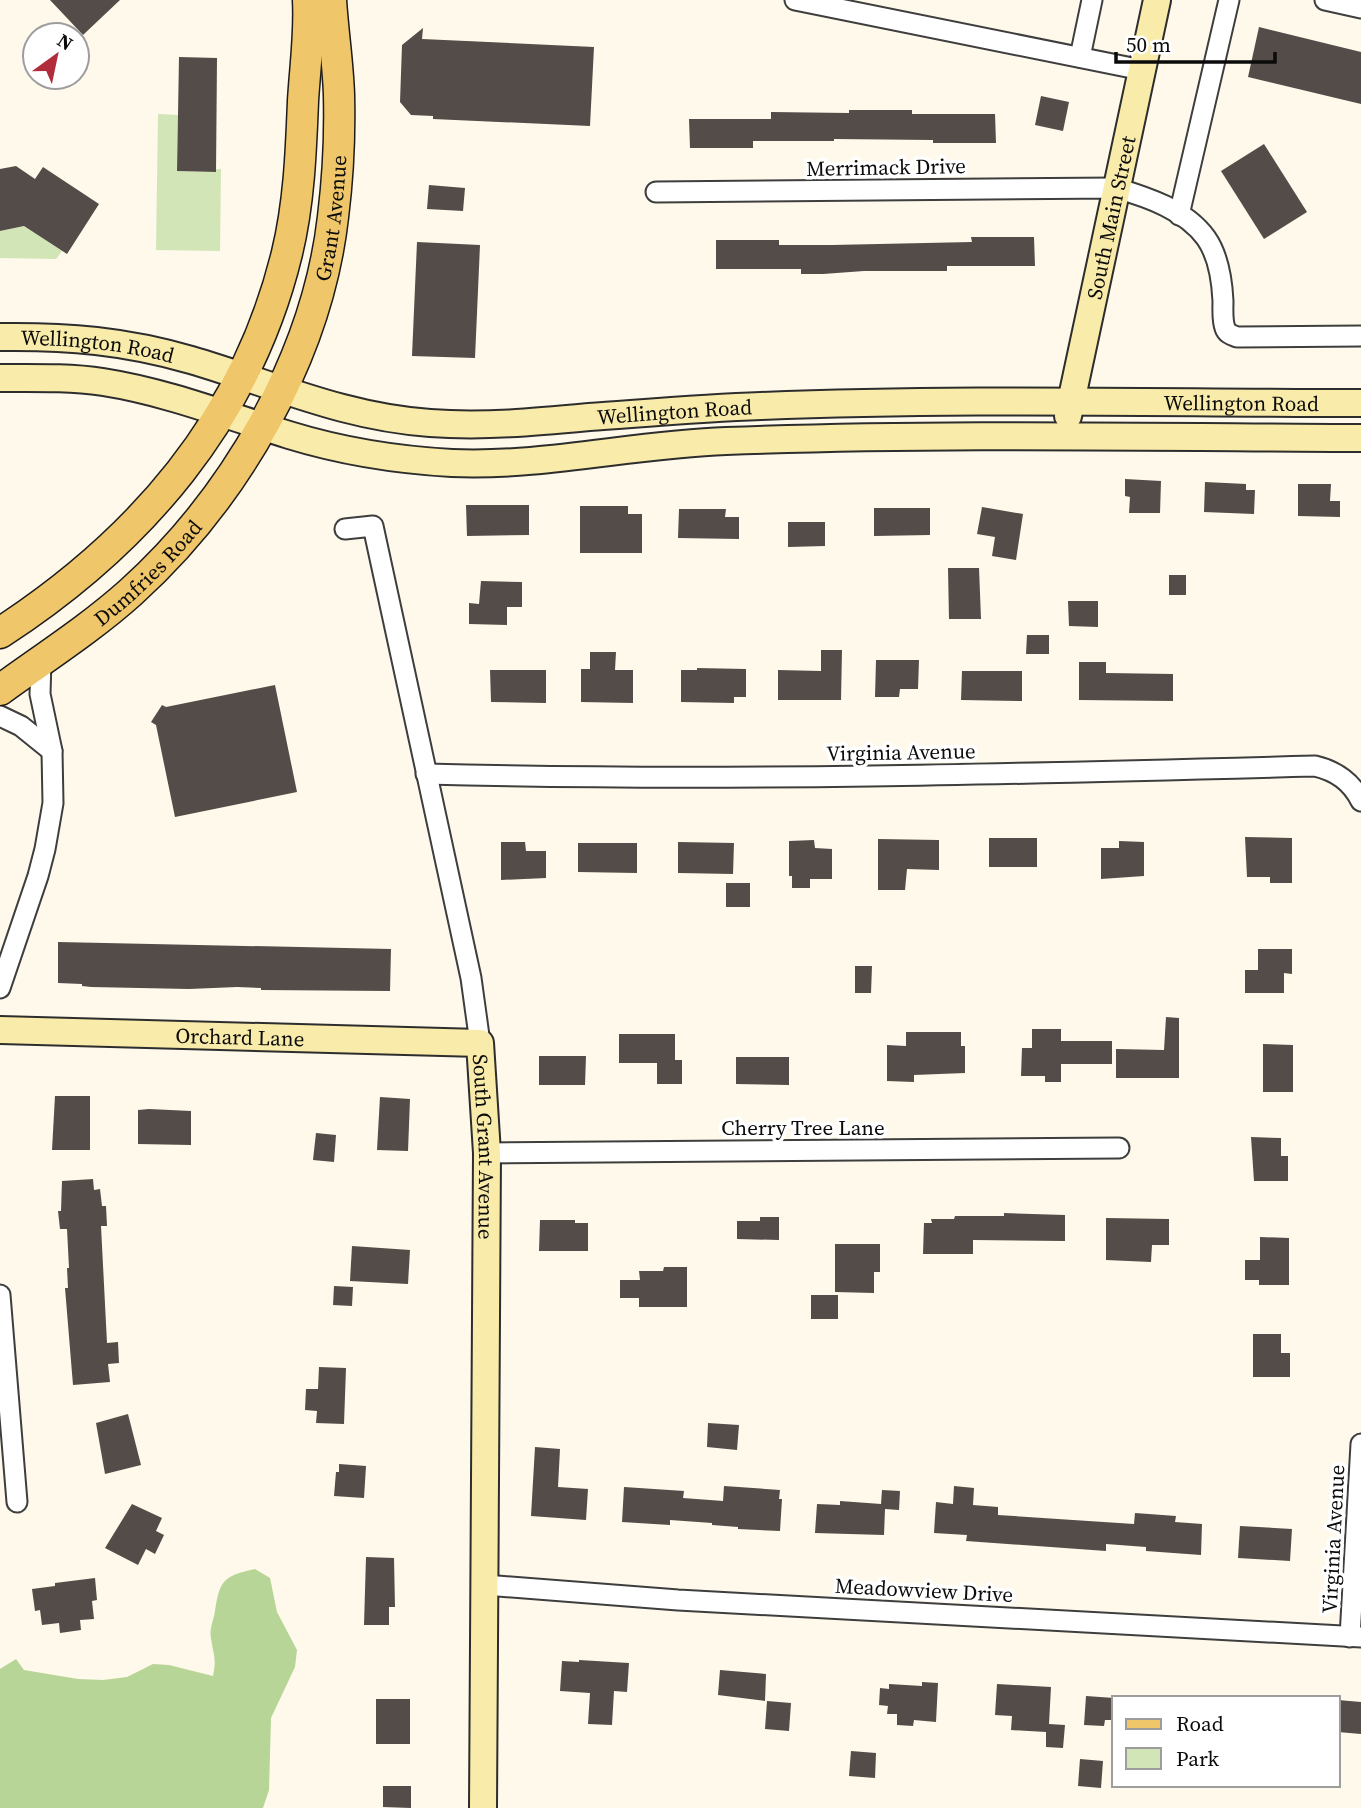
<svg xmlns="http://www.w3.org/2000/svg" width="1361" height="1808" font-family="'Source Serif 4',serif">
	<rect width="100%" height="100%" fill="#fef9ea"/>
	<g fill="#d2e5b7">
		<path d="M158,114L178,115L177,171L216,172V169H221L220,251L156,250Z"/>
		<path d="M24,226L62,251L56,259L0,258V231Z"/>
	</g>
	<path fill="#b7d597" d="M255,1569L270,1578L277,1612L297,1650L295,1667L271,1718L269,1790L263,1808H0V1669L16,1659L24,1670L78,1679L103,1680L127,1677L153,1664L169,1665L213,1676C217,1657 213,1655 211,1638C209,1629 214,1619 215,1611C220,1579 224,1576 255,1569Z"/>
	<g fill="#534c48">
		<path d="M50,0H120L83,35Z"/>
		<path d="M1259,27L1361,52V104L1248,77Z"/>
		<path d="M423,28L422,39L594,47L590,126L433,119V116L411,115L400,102L402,45Z"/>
		<path d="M179,57L217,58L216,172L177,171Z"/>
		<path d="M1041,96L1069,102L1063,131L1035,125Z"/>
		<path d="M849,110H912V114H995L996,143H933V140L834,139V141H753V148H690L689,119H771V112L849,113Z"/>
		<path d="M1264,144L1307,212L1264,239L1221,171Z"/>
		<path d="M16,166L35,179L43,167L99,204L67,254L24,226L0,231V169Z"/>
		<path d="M429,185L465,188L463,211L427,209Z"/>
		<path d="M971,237H1034L1035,266H947V271H864L823,274H801V269H716V240H779V245H832L972,242Z"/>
		<path d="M417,242L480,245L475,358L412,356Z"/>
		<path d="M1125,479L1161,481L1160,513H1129L1130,497L1125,496Z"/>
		<path d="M1205,482L1246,484V490H1255L1254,514L1204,512Z"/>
		<path d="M1298,484H1331L1330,501H1340V517L1298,516Z"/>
		<path d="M466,505H529V535L467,536Z"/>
		<path d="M580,506H628V514H642V553H580Z"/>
		<path d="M982,507L1023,514L1016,560L992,556L995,537L977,534Z"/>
		<path d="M874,508H930V535L874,536Z"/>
		<path d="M679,509H726L725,517H739V539L678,538Z"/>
		<path d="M788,522H825V546L788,547Z"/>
		<path d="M948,568H979L981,619H949Z"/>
		<rect x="1169" y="575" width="17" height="20"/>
		<path d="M481,581L522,582V607H507V625L469,624V603L479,604Z"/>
		<path d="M1068,601H1098V627L1069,626Z"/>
		<path d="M1027,635H1049V654H1026Z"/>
		<path d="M821,650H842L841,700H778V670L821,671Z"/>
		<path d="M590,652H616L615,670H633V703L581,702V669H590Z"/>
		<path d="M876,660H919L918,689H900L899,697H875Z"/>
		<path d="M1079,662H1106V673L1173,674V701L1079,700Z"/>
		<path d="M697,668L746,669V697H734V703L681,702V670H697Z"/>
		<path d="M490,670H546V703L491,702Z"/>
		<path d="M962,671H1022V701L961,700Z"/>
		<path d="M275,685L297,792L175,817L156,725L151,722L162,705L166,707Z"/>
		<path d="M1245,837L1292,838V883H1270V877H1247Z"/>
		<rect x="989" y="838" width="48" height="29"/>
		<path d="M878,839L939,840V870L907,869L905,890H878Z"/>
		<path d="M814,840L815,848L832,849V879H810V888H792V876H789V841Z"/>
		<path d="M1119,841L1144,842V876L1101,879V848H1119Z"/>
		<path d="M501,842H525L526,851H546V878L501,880Z"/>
		<path d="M678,842L734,843L733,874L678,873Z"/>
		<path d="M578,843H637V873L578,872Z"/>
		<rect x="726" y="883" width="24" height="24"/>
		<path d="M58,942L391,949L390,991L261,990V988L237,987L189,989L91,987L82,986V984L58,983Z"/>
		<path d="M1258,949H1292V974L1284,973V993H1245V970H1258Z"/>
		<path d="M855,966H872L871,993H855Z"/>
		<path d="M1166,1017L1179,1018V1078H1116V1049L1164,1050Z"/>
		<path d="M1032,1029H1061V1041H1112V1064H1061V1082H1045V1076H1021L1022,1048H1032Z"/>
		<path d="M906,1032H961V1046H965V1073L914,1075V1082L887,1081V1045L906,1046Z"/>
		<path d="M619,1034H675V1060H682V1084H657V1063H619Z"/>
		<path d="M1263,1044L1293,1045V1092H1263Z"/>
		<path d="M539,1056H586L585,1085H539Z"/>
		<path d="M736,1057H789V1085L736,1084Z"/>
		<path d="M55,1096H90V1150H52Z"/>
		<path d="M380,1097L410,1099L408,1151L377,1150Z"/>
		<path d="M149,1109L191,1111V1145L138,1144V1110Z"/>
		<path d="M316,1133L336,1135L334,1162L313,1160Z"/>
		<path d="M1251,1137L1281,1138V1156H1288V1181H1254Z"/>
		<path d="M93,1179L94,1190L100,1189L102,1206H106L107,1226H101L107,1343L118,1342L119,1363L108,1364L110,1382L73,1385L65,1288H68L67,1268H69L67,1229H60L58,1211H61L62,1181Z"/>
		<path d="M1004,1213L1065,1215V1241L973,1240V1254H923L924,1223H932L931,1219H954L955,1216H1004Z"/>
		<path d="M760,1217H779V1240L737,1239V1221H760Z"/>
		<path d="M1106,1218L1169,1219V1245H1152L1151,1262L1106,1260Z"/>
		<path d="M540,1220H575V1223H588V1251H539Z"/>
		<path d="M1260,1237L1289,1238V1285H1259V1280H1245V1260H1260Z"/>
		<path d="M835,1244H880V1272H874V1293L835,1292Z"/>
		<path d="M352,1246L410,1250L408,1284L350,1281Z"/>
		<path d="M664,1267H687V1307H639V1298H620V1280H640L639,1271H663Z"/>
		<path d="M334,1286L353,1287L352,1306L333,1305Z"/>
		<rect x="811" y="1295" width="27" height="24"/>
		<path d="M1253,1334H1281V1353H1290V1377H1253Z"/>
		<path d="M319,1367L346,1368L344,1424L316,1423L317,1411L305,1410L306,1389H318Z"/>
		<path d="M128,1414L141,1465L105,1474L96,1423Z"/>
		<path d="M708,1423L739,1425L737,1450L707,1447Z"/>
		<path d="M535,1447L560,1449L558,1487L588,1489L586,1520L531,1516Z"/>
		<path d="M339,1464L366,1466L364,1498L334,1496L336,1472H339Z"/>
		<path d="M724,1486L780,1490L779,1499H782L780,1531L738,1529V1527L712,1525V1523L670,1520V1525L622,1522L624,1487L684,1491L683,1498L723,1501Z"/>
		<path d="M954,1486L974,1488L973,1505L998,1507V1515L1134,1524L1135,1513L1176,1516L1175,1522L1202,1524L1201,1555L1146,1551V1547L1106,1544V1551L966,1541L967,1535L934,1533L936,1502L953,1504Z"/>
		<path d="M882,1490L900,1491L899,1510L885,1509L884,1535L815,1533L817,1504L840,1505V1501L881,1504Z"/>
		<path d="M132,1504L162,1518L156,1531L164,1535L155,1554L146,1549L138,1565L105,1548Z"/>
		<path d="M1240,1526L1292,1529L1290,1561L1238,1558Z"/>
		<path d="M366,1557L394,1558L395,1607H389V1625H364Z"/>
		<path d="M95,1578L97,1600L92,1601L94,1619L80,1620L81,1630L60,1633L59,1623L42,1625L40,1610L35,1611L32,1589L55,1586V1583Z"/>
		<path d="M579,1660L629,1663L627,1692L614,1691L612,1725L588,1724L590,1693L560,1691L562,1661L579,1662Z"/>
		<path d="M720,1670L766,1674L765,1701L718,1695Z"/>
		<path d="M922,1682L938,1683L936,1722L914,1720L913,1726L897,1725V1714H887L888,1706L879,1705L880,1688L889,1689V1684L922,1686Z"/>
		<path d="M997,1684L1051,1687L1049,1724L1065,1725L1063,1748L1046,1747V1732L1011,1730L1012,1716L995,1715Z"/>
		<path d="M1086,1696L1114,1698V1720H1105L1104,1726L1084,1725Z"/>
		<rect x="376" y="1699" width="34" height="45"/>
		<path d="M1338,1700L1361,1702V1734L1338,1732Z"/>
		<path d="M767,1701L791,1703L789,1731L765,1729Z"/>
		<path d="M851,1751L876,1753L875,1778L849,1776Z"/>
		<path d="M1080,1759L1103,1761L1101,1788L1078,1786Z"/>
		<path d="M383,1786H411V1808L383,1807Z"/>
	</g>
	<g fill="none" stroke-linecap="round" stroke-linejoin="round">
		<defs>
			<g id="street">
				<path d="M795,0L1142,70"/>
				<path d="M1325,0L1361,8"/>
				<path d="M1080,57L1092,0"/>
				<path d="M656,192L1116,188C1147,197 1186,210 1206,238C1218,255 1222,280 1223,301C1223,309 1222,320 1225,328C1227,334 1232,335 1237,337L1361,336"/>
				<path d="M1179,215L1229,0"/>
				<path d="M345,529L373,526L471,978L480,1043"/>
				<path d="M0,716L21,726L52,751"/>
				<path d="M426,774C722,782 1019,774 1315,766C1336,771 1351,781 1361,801"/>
				<path d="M0,988L38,876L45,849L53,803L52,751L40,694L41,661"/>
				<path d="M487,1153L1119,1148"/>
				<path d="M0,1295L17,1502"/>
				<path d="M485,1585L678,1600L1361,1637"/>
				<path d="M1350,1637L1361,1444"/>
			</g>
			<g id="secondary">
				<path id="s1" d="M0,337C67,336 126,341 191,360C273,384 343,417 430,423C483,427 536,422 589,417C646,413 703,408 761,406C961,398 1161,403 1361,403"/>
				<path d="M0,378C34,378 69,377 103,382C167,392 228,416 289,435C341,451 398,460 452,463C544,467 634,444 726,441C938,433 1150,437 1361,438"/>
				<path id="s2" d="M1068,416L1157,0"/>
				<path id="s3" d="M0,1030L480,1043L487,1153L483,1808"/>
			</g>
			<g id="primary">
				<path d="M0,633C140,542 247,418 287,253C299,204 301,152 303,101C305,67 310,33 308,0"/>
				<path id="s4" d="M0,690C44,658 91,628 131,592C235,498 317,357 333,217C338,177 340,135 339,95C338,63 333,32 331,0"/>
			</g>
		</defs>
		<use href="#street" stroke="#3e3e3e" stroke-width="23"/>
		<use href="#secondary" stroke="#2d2d2d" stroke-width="30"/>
		<use href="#primary" stroke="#1c1c1c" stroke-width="33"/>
		<use href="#street" stroke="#fff" stroke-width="19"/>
		<use href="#secondary" stroke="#f9eba9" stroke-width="26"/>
		<use href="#primary" stroke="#efc669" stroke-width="30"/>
	</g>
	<g text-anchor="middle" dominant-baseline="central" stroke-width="7" stroke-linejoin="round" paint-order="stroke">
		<g font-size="21" fill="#0b0b0b" stroke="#fff">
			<text transform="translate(886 167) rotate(-1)">Merrimack Drive</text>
			<text stroke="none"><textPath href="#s4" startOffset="597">Grant Avenue</textPath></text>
			<text stroke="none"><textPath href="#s2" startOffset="203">South Main Street</textPath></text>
			<text stroke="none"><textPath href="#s1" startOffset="98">Wellington Road</textPath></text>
			<text stroke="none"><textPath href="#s1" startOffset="1253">Wellington Road</textPath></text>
			<text stroke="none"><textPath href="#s1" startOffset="686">Wellington Road</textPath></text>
			<text stroke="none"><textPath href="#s4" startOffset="189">Dumfries Road</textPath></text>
			<text transform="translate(901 752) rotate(-1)">Virginia Avenue</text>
			<text stroke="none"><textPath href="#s3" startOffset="240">Orchard Lane</textPath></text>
			<text x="803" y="1127">Cherry Tree Lane</text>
			<text stroke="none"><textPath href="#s3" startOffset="584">South Grant Avenue</textPath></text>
			<text transform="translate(1333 1539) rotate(-87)">Virginia Avenue</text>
			<text transform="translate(924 1590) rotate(3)">Meadowview Drive</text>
		</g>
	</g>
	<rect x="1112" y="1696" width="228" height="91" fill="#ffffff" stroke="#9d9d9d" stroke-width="2"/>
	<rect x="1126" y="1719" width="35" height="10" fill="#efc669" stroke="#9d9d9d" stroke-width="2"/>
	<text x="1176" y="1731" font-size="21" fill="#0b0b0b">Road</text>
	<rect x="1126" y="1748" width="35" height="21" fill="#d2e5b7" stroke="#9d9d9d" stroke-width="2"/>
	<text x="1176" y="1766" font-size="21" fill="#0b0b0b">Park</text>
	<g transform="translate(56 56) rotate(33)"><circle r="33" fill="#ffffff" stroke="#9d9d9d" stroke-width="2"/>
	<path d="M0-5L12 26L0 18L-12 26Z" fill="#b12d3c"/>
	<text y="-10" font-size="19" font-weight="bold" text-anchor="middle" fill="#0b0b0b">N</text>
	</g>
	<path d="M1116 52v10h159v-10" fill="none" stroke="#0b0b0b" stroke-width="3.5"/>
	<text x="1126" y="52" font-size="21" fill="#0b0b0b" stroke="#ffffff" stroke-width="5" paint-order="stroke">50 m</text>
</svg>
